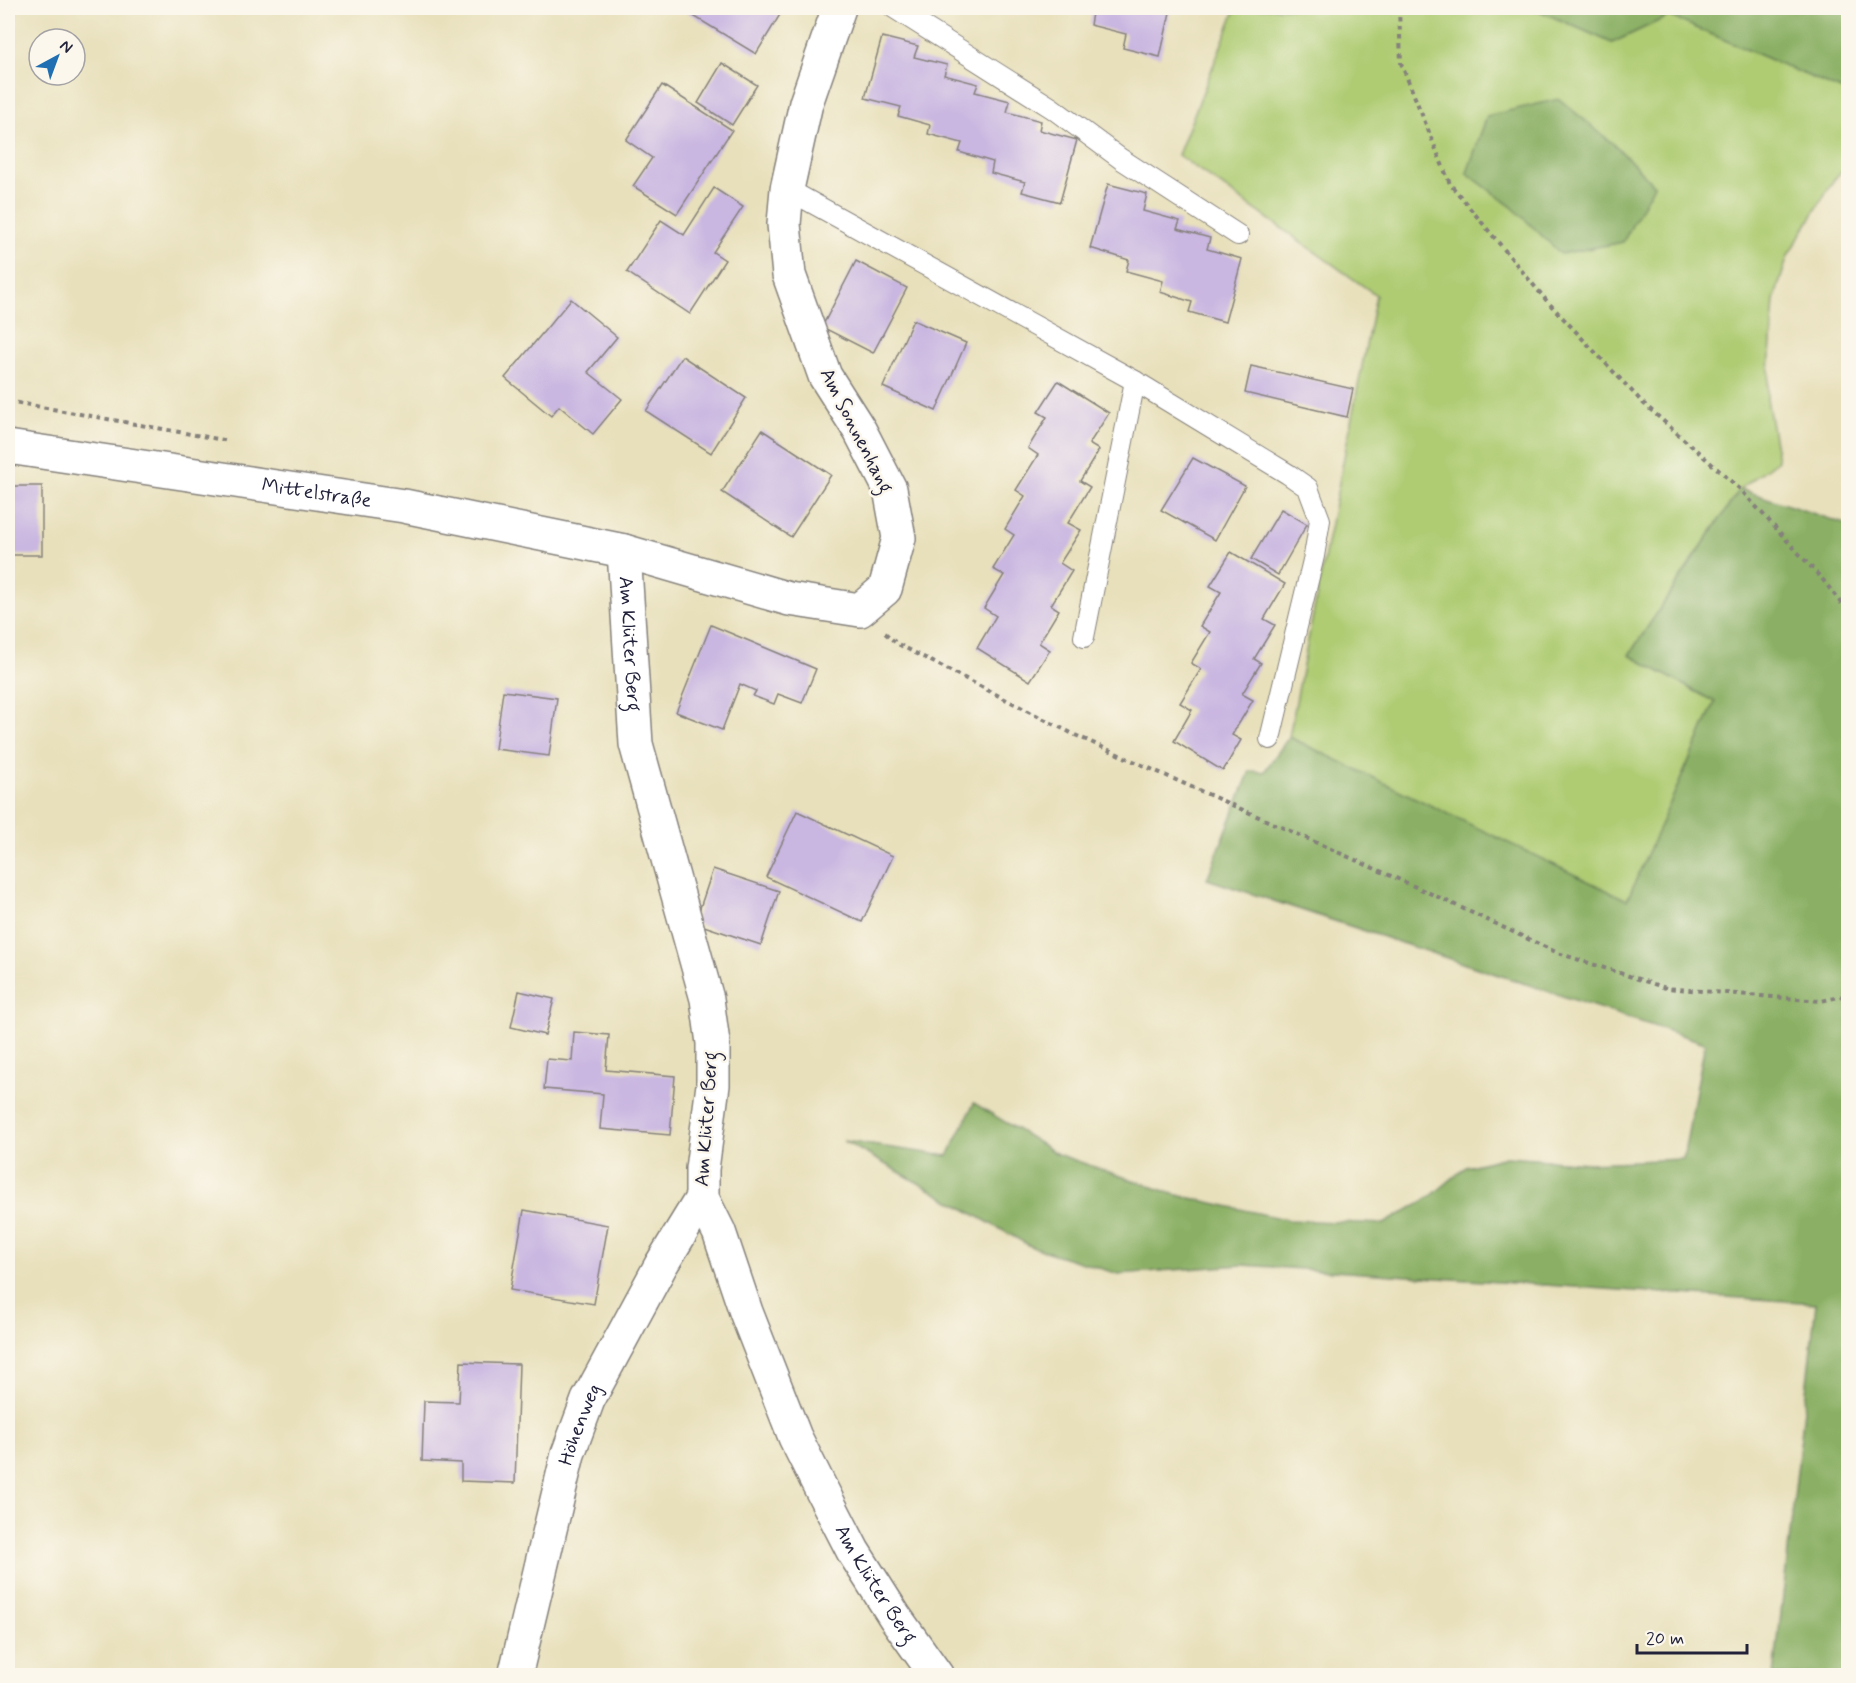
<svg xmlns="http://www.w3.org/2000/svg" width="1856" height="1683" font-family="Mynerve,sans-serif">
	<rect width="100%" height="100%" fill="#fbf7ec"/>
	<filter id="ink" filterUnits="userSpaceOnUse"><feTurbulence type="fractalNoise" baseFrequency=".0167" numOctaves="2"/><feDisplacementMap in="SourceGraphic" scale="12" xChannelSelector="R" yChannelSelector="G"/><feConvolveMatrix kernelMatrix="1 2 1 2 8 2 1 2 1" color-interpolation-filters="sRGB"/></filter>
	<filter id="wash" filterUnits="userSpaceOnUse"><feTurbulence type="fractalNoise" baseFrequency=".008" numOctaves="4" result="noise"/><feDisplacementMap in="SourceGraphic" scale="24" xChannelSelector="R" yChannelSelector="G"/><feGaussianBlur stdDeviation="1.35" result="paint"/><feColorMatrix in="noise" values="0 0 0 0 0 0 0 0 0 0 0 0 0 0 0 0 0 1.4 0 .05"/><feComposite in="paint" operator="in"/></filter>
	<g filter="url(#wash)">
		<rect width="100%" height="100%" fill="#e8e0bb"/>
		<path fill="#afcc73" stroke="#687757" stroke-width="1.5" fill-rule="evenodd" d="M1236,8H1533L1612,43L1669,16L1848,93V163L1833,181L1788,256L1774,300L1767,399L1778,460L1740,489L1629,655L1715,702L1627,901L1289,737L1376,295L1178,155ZM1617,147L1512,207L1467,173Z"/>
		<g fill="#8bb065" stroke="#566950" stroke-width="1.5">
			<path d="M1533,8H1848V93L1669,16L1612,43Z"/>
			<path d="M1559,99L1617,147L1654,185L1623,242L1561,254L1512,207L1467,173L1487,116Z"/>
			<path d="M1740,489L1848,525V1675H1774L1816,1303L1242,1265L1118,1274L1032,1247L844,1141L948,1156L974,1103L1057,1154L1173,1194L1289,1220L1384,1224L1430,1197L1466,1167L1506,1157L1589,1163L1683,1159L1705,1043L1207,879L1250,771L1264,772L1289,737L1627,900L1715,702L1629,655Z"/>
		</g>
		<g id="blocks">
			<g fill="#c9b6e1">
				<path d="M690,8H784L756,54L687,12Z"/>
				<path d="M1071,8H1171L1160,57L1123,48L1126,34L1090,25L1092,13Z"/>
				<path d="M882,37L918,46L914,57L947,65L944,75L978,84L975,92L1010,101L1007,112L1041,121L1039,130L1077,140L1060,202L1022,192L1025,182L991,173L993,162L959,152L962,143L928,134L930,125L898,116L901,107L865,98Z"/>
				<path d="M722,63L757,85L732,125L698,103Z"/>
				<path d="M662,85L732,130L677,214L633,186L652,158L626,140Z"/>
				<path d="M1108,184L1147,194L1143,211L1180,221L1177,229L1210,238L1207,249L1242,259L1225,322L1189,312L1192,302L1160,292L1163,281L1126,271L1129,260L1090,248Z"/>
				<path d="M714,188L743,207L713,252L725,260L690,314L627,272L661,220L684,235Z"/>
				<path d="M856,261L907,288L873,353L822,327Z"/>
				<path d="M571,299L617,337L588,372L622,399L593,434L559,406L551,416L505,378Z"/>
				<path d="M913,320L966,343L936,411L883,387Z"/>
				<path d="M682,356L746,398L711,453L646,411Z"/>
				<path d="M1251,366L1353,389L1347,417L1245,393Z"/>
				<path d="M1058,381L1109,413L1089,444L1099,450L1080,481L1090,487L1068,523L1081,530L1060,563L1072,571L1051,605L1059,610L1039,643L1050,650L1030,681L977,648L996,616L984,608L1004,575L993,569L1014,535L1005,529L1025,496L1016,490L1038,455L1028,448L1047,417L1038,412Z"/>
				<path d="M762,430L831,475L791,537L722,492Z"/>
				<path d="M1193,458L1245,486L1215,540L1161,510Z"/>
				<rect x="8" y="486" width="34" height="69"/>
				<path d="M1281,509L1307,524L1278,575L1251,559Z"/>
				<path d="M1231,552L1285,584L1264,619L1275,625L1254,659L1261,663L1242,694L1253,700L1232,735L1241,740L1223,771L1174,741L1192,710L1180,703L1201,669L1191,663L1210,632L1200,626L1221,592L1210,586Z"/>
				<path d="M711,625L816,669L802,703L778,694L774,704L753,696L756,691L740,684L722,730L676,712Z"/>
				<path d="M503,691L557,698L549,756L495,749Z"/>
				<path d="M797,811L893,856L862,922L766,877Z"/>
				<path d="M713,869L779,891L761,945L695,923Z"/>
				<path d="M519,991L554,999L545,1035L511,1027Z"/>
				<path d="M574,1032L609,1035L606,1070L675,1076L670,1135L600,1129L603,1094L544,1089L547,1059L572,1061Z"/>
				<path d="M524,1210L608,1225L594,1304L510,1290Z"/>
				<path d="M461,1362L519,1364L515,1483L461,1481V1463L422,1461L424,1401L459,1402Z"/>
			</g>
		</g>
	</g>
	<g filter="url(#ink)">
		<use href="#blocks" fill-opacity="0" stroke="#85817b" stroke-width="1.5"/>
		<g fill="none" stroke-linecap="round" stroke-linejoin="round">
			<defs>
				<g id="lane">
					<path d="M894,8L1052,108L1121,159L1238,235"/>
					<path d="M787,189L1135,381L1288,474L1308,488L1320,520L1314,556L1270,739"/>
					<path d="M1084,637L1135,381"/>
				</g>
				<g id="street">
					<path id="s1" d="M8,447L404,506L624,551L789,599L860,610L885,589L899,538L890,489L860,431L825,376L789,275L784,224L787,189L806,103L839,8"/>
					<path id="s2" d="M624,551L636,744L707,999L713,1043V1085L702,1169V1198L719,1232L746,1312L795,1437L817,1481L853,1551L895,1617L937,1676"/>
					<path id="s3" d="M515,1676L568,1454L588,1400L661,1265L702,1198"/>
				</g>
			</defs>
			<use href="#lane" stroke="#85817b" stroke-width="22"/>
			<use href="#street" stroke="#85817b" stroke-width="36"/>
			<g stroke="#85817b" stroke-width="4" stroke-dasharray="4.5 4.5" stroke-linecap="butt">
				<path d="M1399,8L1401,63L1450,184L1546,300L1643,403L1740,489L1823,580L1848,612"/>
				<path d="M8,401L229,441"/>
				<path d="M885,633L896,643L1075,735L1436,896L1558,953L1666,988L1821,1001L1848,995"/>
			</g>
			<use href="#lane" stroke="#fff" stroke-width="20"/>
			<use href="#street" stroke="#fff" stroke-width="33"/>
		</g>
	</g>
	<g text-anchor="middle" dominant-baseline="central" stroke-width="5" stroke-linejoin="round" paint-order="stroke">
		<g font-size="20" fill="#22223b" stroke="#fbf7ec">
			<text transform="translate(856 431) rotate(63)">Am Sonnenhang</text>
			<text stroke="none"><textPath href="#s1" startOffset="312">Mittelstraße</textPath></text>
			<text stroke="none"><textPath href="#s2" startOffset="93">Am Klüter Berg</textPath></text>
			<text transform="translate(707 1119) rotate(-86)">Am Klüter Berg</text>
			<text stroke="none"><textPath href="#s3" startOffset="260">Höhenweg</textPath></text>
			<text stroke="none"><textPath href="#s2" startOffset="1083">Am Klüter Berg</textPath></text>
		</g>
	</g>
	<rect width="1856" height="1683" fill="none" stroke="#fbf7ec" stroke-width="30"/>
	<g transform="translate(57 57) rotate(41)"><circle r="28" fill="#fbf7ec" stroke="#a4a2a5" stroke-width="1.5"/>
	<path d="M0-4.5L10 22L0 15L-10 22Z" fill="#1f6fb2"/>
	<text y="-9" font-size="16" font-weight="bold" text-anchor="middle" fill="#22223b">N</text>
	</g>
	<path d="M1637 1644v9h110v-9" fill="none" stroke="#22223b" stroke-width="3"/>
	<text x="1646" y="1644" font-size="18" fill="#22223b" stroke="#fbf7ec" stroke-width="4.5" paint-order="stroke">20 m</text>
</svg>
